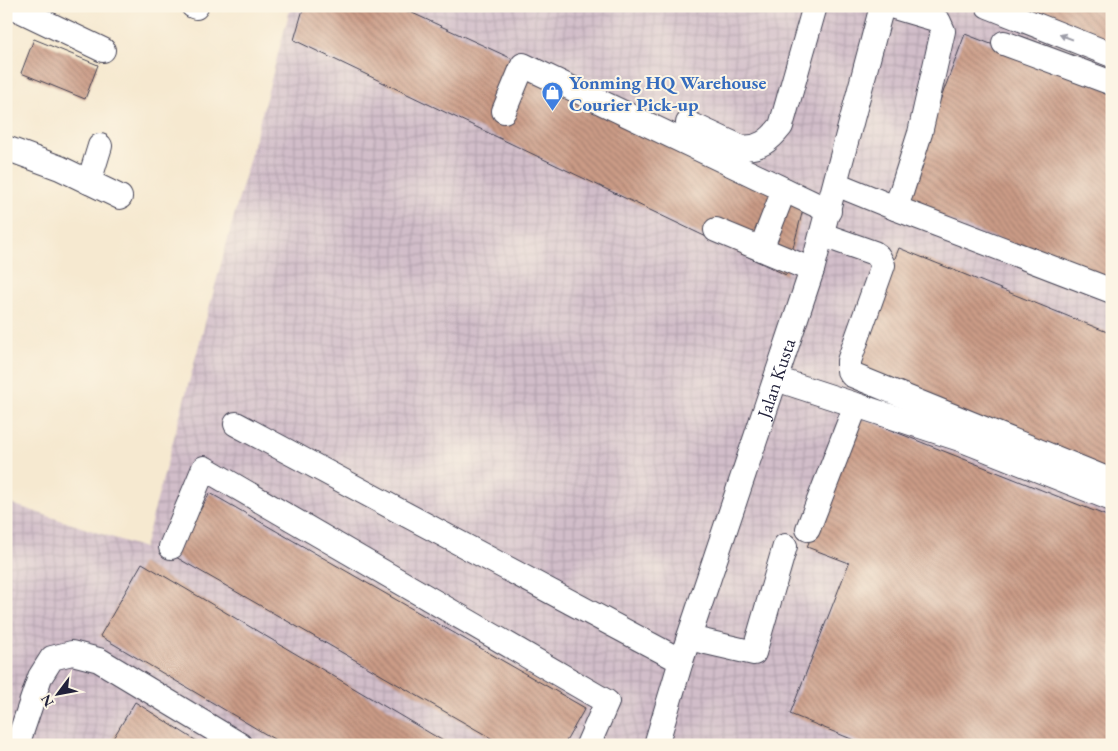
<svg xmlns="http://www.w3.org/2000/svg" width="1118" height="751" font-family="'EB Garamond',serif">
	<defs>
		<pattern id="industrial-grid" width="8" height="8" patternUnits="userSpaceOnUse" patternTransform="scale(1.25)"><rect width="8" height="8" fill="#d1bdc9"/><path d="M0 4h8M4 0v8" fill="none" stroke="#b3a2ae"/></pattern>
		<pattern id="building-back-hatch" width="6" height="6" patternUnits="userSpaceOnUse" patternTransform="scale(1.25)"><rect width="6" height="6" fill="#cb9b86"/><path d="M-1 5l2 2M0 0l6 6M5-1l2 2" fill="none" stroke="#a47e6f"/></pattern>
	</defs>
	<rect width="100%" height="100%" fill="#fcf5e5"/>
	<filter id="ink" filterUnits="userSpaceOnUse"><feTurbulence type="fractalNoise" baseFrequency=".02" numOctaves="2"/><feDisplacementMap in="SourceGraphic" scale="10" xChannelSelector="R" yChannelSelector="G"/><feConvolveMatrix kernelMatrix="1 2 1 2 8 2 1 2 1" color-interpolation-filters="sRGB"/></filter>
	<filter id="wash" filterUnits="userSpaceOnUse"><feTurbulence type="fractalNoise" baseFrequency=".0096" numOctaves="4" result="noise"/><feDisplacementMap in="SourceGraphic" scale="20" xChannelSelector="R" yChannelSelector="G"/><feGaussianBlur stdDeviation="1.12" result="paint"/><feColorMatrix in="noise" values="0 0 0 0 0 0 0 0 0 0 0 0 0 0 0 0 0 1.4 0 .05"/><feComposite in="paint" operator="in"/></filter>
	<g filter="url(#wash)">
		<rect width="100%" height="100%" fill="#f6e9d0"/>
		<path fill="url(#industrial-grid)" d="M291,6H1112V745H6V502L144,548Z"/>
		<g id="blocks">
			<g fill="url(#building-back-hatch)">
				<path d="M304,6H397L807,194L786,275L294,40Z"/>
				<path d="M1013,6H1112V44Z"/>
				<path d="M965,34L1112,91V282L902,202Z"/>
				<path d="M34,39L98,65L85,99L21,73Z"/>
				<path d="M899,248L1112,334V474L852,368Z"/>
				<path d="M858,417L1112,518V745H866L790,714L849,563L807,547Z"/>
				<path d="M210,493L585,708L564,745H503L174,556Z"/>
				<path d="M142,563L450,745H284L100,636Z"/>
				<path d="M135,702L203,745H109Z"/>
			</g>
		</g>
	</g>
	<g filter="url(#ink)">
		<use href="#blocks" fill-opacity="0" stroke="#424051" stroke-width="1"/>
		<g fill="none" stroke-linecap="round" stroke-linejoin="round">
			<defs>
				<g id="minor">
					<path d="M11,6L103,50"/>
					<path d="M193,6L196,7"/>
					<path d="M988,6L1112,55"/>
					<path d="M1004,43L1112,83"/>
					<path d="M504,111L523,65L829,211"/>
					<path d="M688,123L740,147C759,150 770,140 781,126L815,6"/>
					<path d="M6,148L60,168L120,197"/>
					<path d="M89,182L100,146"/>
					<path d="M836,184L895,208L901,193L920,133L943,31L939,22L935,19L891,6"/>
					<path d="M895,208L1112,291"/>
					<path d="M716,230L812,270"/>
					<path d="M823,235L874,253L878,256L883,265L849,361V371L852,375L1112,481"/>
					<path d="M761,249L784,190"/>
					<path d="M776,379L960,439L1112,499"/>
					<path d="M236,424L681,661"/>
					<path d="M808,529L856,405"/>
					<path d="M171,547L204,468L607,702L588,745"/>
					<path d="M689,638L754,653L785,546"/>
					<path d="M17,745L40,677L52,658L72,653L99,660L240,745"/>
					<path id="s1" d="M656,745L681,661L812,270L882,6"/>
				</g>
			</defs>
			<use href="#minor" stroke="#424051" stroke-width="26"/>
			<use href="#minor" stroke="#fff" stroke-width="24"/>
		</g>
		<defs><path id="oneway-solid" d="M-6-.8H1V-3.2L6.5 0L1 3.2V.8H-6Z" transform="scale(1.25)"/></defs>
		<use fill="#9c9ca7" href="#oneway-solid" transform="translate(1066 37) rotate(-159)"/>
	</g>
	<defs>
		<symbol id="shop-pin" viewBox="-11 -11 22 30"><path d="M0 17L-7.5 6A9.5 9.5 0 1 1 7.5 6Z" fill="#3f7fe0" stroke="#fcf5e5"/><path d="M-5-2.5h2.3a2.7 3.5 0 0 1 5.4 0H5L5.5 6h-11ZM-1.5-2.5h3a1.5 2.3 0 0 0-3 0Z" fill="#fff"/></symbol>
	</defs>
	<g fill-rule="evenodd">
		<use href="#shop-pin" x="540" y="80" width="25" height="34"/>
	</g>
	<g text-anchor="middle" dominant-baseline="central" stroke-width="4" stroke-linejoin="round" paint-order="stroke">
		<g font-size="19" font-weight="bold" fill="#366cbe" stroke="#fcf5e5" text-anchor="start">
			<text x="569" y="82">Yonming HQ Warehouse<tspan x="569" dy="22">Courier Pick-up</tspan></text>
		</g>
		<g font-size="19" fill="#22223b" stroke="#fcf5e5">
			<text stroke="none"><textPath href="#s1" startOffset="386">Jalan Kusta</textPath></text>
		</g>
	</g>
	<rect width="1118" height="751" fill="none" stroke="#fcf5e5" stroke-width="25"/>
	<g transform="translate(58 694) rotate(238)" stroke="#fcf5e5" stroke-width="4" paint-order="stroke">
	<path d="M0-4L9 19L0 12L-9 19Z" fill="#22223b"/>
	<text y="-8" font-size="14" font-weight="bold" text-anchor="middle" fill="#22223b">N</text>
	</g>
</svg>
